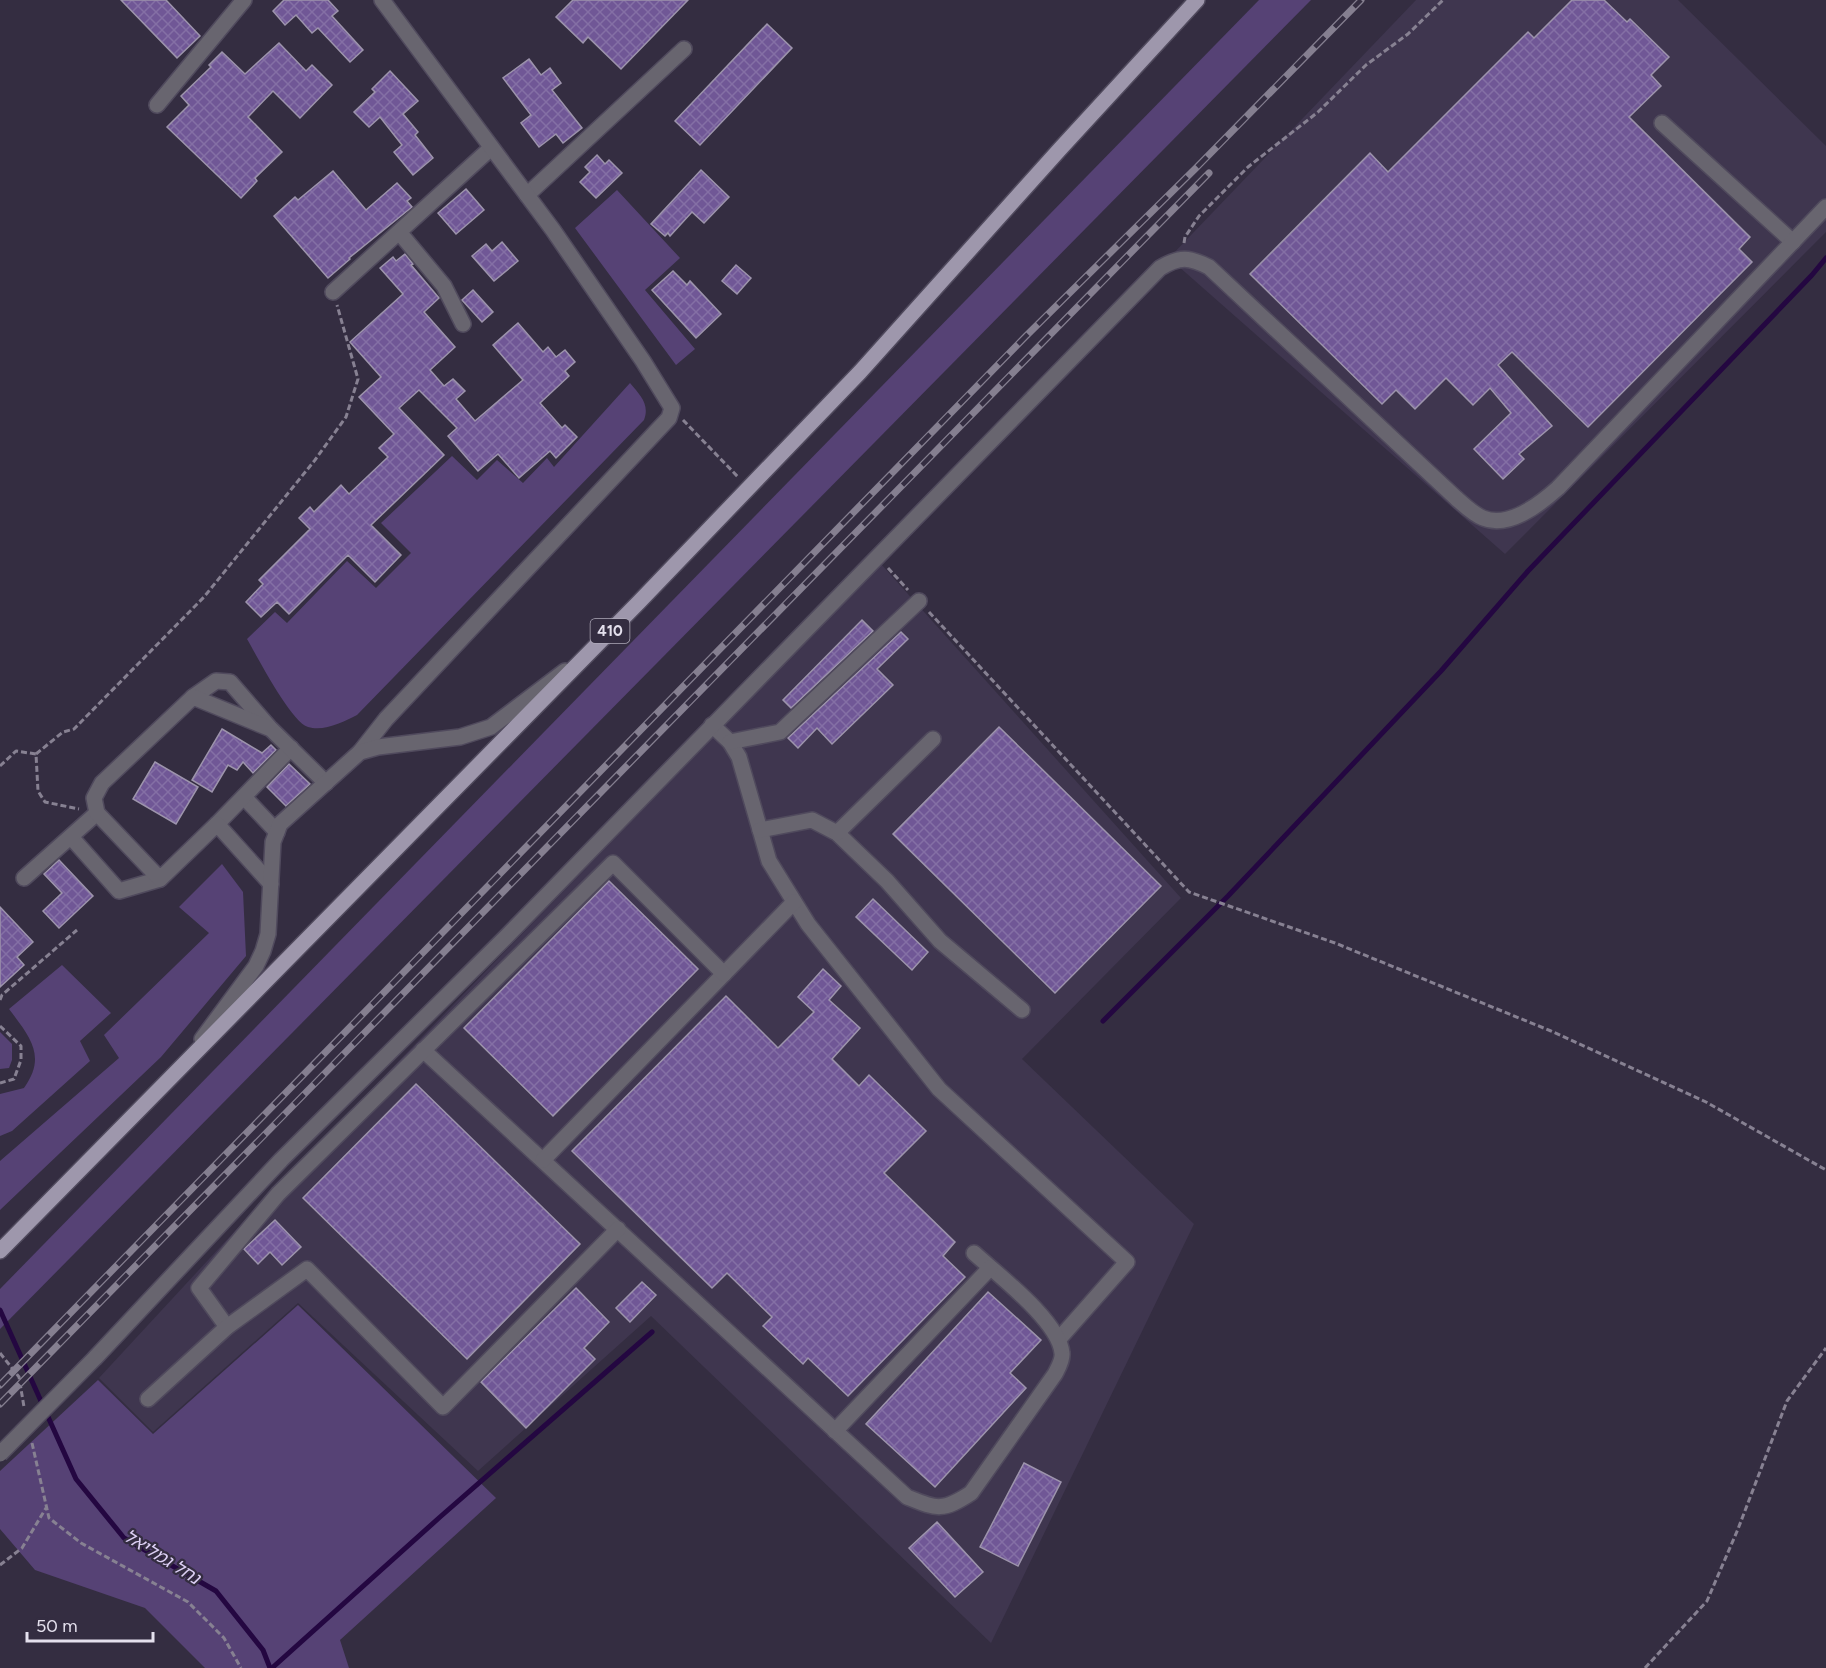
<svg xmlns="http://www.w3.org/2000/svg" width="1826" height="1668" font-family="Figtree,'Noto Sans Hebrew',sans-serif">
	<defs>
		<pattern id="building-cross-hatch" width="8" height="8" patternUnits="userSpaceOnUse" patternTransform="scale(1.5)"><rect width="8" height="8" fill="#705796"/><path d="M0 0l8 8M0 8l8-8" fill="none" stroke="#846fa5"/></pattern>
	</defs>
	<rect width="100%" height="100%" fill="#342d41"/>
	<g fill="#3f364f">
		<path d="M1416,0H1678L1826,146V232L1505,554L1169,258Z"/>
		<path d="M881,564L1181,898L1022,1059L1194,1224L991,1643L651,1316L478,1471L298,1303L153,1432L99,1378L258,1206Z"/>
	</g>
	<g fill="#564275">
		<path d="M1259,0H1311L0,1329V1289Z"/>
		<path d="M617,190L680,258L645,290L695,349L676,365L575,228Z"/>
		<path d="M630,383C640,395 650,404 644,420L357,715C343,722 324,732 308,727C291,722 257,656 247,639L275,612L287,623L347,561L376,588L411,553L381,523L452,456L477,480L497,460L523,483L547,458L554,467Z"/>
		<path d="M222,864L243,892L246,956L161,1057L0,1210V1161L119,1058L104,1035L209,933L179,907Z"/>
		<path d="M62,965L111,1013L80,1041L90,1061L12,1131L0,1136V1094L24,1088C47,1056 30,1037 9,1009Z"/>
		<path d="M0,1032L12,1044V1060L9,1068L0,1069Z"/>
		<path d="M298,1305L496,1498L340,1640L349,1668H205L145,1608L35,1570L0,1529V1471L98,1380L153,1434Z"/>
	</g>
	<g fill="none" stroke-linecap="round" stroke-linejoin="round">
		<g stroke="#240741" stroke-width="5">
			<path d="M1103,1021L1228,896L1441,671L1528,571L1812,275L1826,258"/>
			<path d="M0,1310L76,1479L124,1538L216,1591L263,1650L270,1668"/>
			<path d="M272,1668L440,1517L652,1332"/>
		</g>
	</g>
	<g fill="url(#building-cross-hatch)" stroke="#9d94ac" stroke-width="1.5">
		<path d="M121,0H166L200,36L177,58Z"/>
		<path d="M284,0H328L338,11L332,16L363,50L350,62L318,28L312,33L296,15L285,25L273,11Z"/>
		<path d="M573,0H688L621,69L588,37L583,43L556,17Z"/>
		<path d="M1572,0H1604L1627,22L1630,19L1669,57L1651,75L1661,86L1629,117L1750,237L1739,249L1752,262L1588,427L1512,352L1498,365L1552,426L1519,454L1524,459L1503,479L1474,449L1511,413L1490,388L1473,405L1446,378L1415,409L1396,390L1382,404L1250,274L1370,153L1388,172L1528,32L1534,38Z"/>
		<path d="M767,24L792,48L700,145L675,121Z"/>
		<path d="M279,43L306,71L312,65L332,85L300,118L273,91L248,117L282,152L255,178L257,181L241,198L167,127L189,105L181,96L211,67L209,65L222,52L245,74Z"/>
		<path d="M529,59L541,75L550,68L561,83L552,90L582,128L563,143L556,134L539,147L521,123L531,115L503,78Z"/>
		<path d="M390,71L418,101L403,114L418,132L415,135L433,158L413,175L394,152L402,145L380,117L369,127L354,112L375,92L372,89Z"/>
		<path d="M597,155L605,164L609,160L622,173L596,198L580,182L590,172L585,167Z"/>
		<path d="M701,170L729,197L704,223L692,212L670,236L668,233L665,236L651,224Z"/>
		<path d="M333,171L366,210L397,183L411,198L407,201L412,207L349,258L350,259L328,278L274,216L295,197L298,200Z"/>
		<path d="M466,189L484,210L456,234L438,213Z"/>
		<path d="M502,242L518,261L494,281L472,256L486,244L492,251Z"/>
		<path d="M405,254L413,264L411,265L439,298L424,312L455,347L430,370L444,386L453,379L465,391L456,399L475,421L523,380L493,345L518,323L543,352L548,347L556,357L565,350L575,362L565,371L569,376L540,403L562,428L565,425L577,437L556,458L550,451L519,478L498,454L478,471L448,436L457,428L419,390L399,408L444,455L371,525L401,555L375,582L348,555L289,614L277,602L261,617L246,602L263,584L259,580L310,529L299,518L310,507L314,512L341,485L349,494L388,457L379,448L394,434L359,397L381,377L350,342L403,294L380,268L393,257L396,261Z"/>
		<path d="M736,265L751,278L737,294L722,281Z"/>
		<path d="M673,271L687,285L690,281L721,314L696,338L652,290Z"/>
		<path d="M473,290L493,312L482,322L462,300Z"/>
		<path d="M862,620L873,631L791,708L783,700Z"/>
		<path d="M901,632L908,639L877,669L893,685L832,744L817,728L798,748L788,738Z"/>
		<path d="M999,727L1161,886L1055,993L893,834Z"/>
		<path d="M222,729L262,753L271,745L276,750L253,773L243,762L237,770L228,765L212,792L192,780Z"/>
		<path d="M155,762L198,787L176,824L133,799Z"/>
		<path d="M289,764L310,784L286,806L267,787Z"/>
		<path d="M59,860L93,896L59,928L43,911L62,893L44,874Z"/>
		<path d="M609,881L698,969L553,1116L464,1028Z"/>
		<path d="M873,899L928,952L912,970L856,917Z"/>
		<path d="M0,907L33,942L17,957L24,965L0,987Z"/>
		<path d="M823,969L841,986L829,1000L860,1028L832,1059L859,1086L869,1075L926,1131L884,1173L955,1242L943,1256L965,1277L848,1396L808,1358L803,1364L763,1326L772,1317L727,1273L712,1288L572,1151L726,996L778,1048L814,1012L798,997Z"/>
		<path d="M416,1084L580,1244L467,1359L303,1198Z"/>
		<path d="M275,1220L301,1247L282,1265L270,1252L258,1264L244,1249Z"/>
		<path d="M642,1282L656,1295L630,1322L616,1308Z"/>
		<path d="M576,1288L609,1322L584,1348L595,1359L526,1428L481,1382Z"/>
		<path d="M988,1292L1041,1340L1010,1373L1026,1388L935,1487L866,1424Z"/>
		<path d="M1024,1463L1061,1482L1018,1566L980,1547Z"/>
		<path d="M937,1522L983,1572L955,1597L909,1548Z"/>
	</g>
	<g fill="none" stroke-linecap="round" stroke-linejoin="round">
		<defs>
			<g id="minor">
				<path d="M157,105L244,0"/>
				<path d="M1662,123L1793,242"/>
				<path d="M527,195L684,49"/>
				<path d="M399,232L444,286L463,324"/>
				<path d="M333,292L491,148"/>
				<path d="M193,697L216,681L230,682L269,727"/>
				<path d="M712,725L730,742L739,757L769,861L808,924L939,1089L1127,1262L1059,1339"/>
				<path d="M730,742L780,732L919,601"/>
				<path d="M360,752L386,719L669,418L672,408L643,361L553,230L382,0"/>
				<path d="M244,797L277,832"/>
				<path d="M217,824L291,748"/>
				<path d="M760,830L812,820L837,833L887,881L940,941L1022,1010"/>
				<path d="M837,833L933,739"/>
				<path d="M71,837L119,891L160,879"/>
				<path d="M24,878L97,813"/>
				<path d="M271,884L217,824L160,879L97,813L94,798L102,783L193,697L271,729L326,783"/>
				<path d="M202,1039L256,966L263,951L268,934L273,842L280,824L360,752L378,747L460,737L491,727L565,671"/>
				<path d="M423,1050L907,1497C937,1509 942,1512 971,1493L1055,1374C1058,1368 1063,1360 1062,1353C1059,1321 998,1275 974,1253"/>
				<path d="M543,1160L794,902"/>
				<path d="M227,1327L199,1288L278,1194L613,863L724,974"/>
				<path d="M95,1358L281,1160L506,937L1160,268C1180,256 1189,257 1209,267L1456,498C1464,505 1473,514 1483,518C1509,529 1540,504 1558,488L1826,207"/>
				<path d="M148,1399L227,1327L307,1269L443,1407L618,1229"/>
				<path d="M835,1431L990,1268"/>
			</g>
			<path id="major" d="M0,1251L639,602L860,372L1060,149L1197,0"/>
		</defs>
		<use href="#minor" stroke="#504a5d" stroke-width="18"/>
		<use href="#major" stroke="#504a5d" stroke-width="18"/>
		<g stroke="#878192" stroke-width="3" stroke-dasharray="6 3" stroke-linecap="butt">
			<path d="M1184,243L1185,237L1199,216L1248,167L1318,112L1366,65L1408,34L1443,0"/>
			<path d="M683,420L739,478"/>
			<path d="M888,568L908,590"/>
			<path d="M929,612L1189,892L1335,943L1551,1031L1706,1102L1826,1170"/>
			<path d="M36,754L63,732L74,729L204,597L315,460L346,417L358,379L337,305"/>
			<path d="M0,766L16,751L36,754L38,791L45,802L79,809"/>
			<path d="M0,1000L2,995L77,930"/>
			<path d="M0,1026L21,1046V1060L14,1079L0,1083"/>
			<path d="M0,1353L19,1377L24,1407"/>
			<path d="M32,1443L49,1518L81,1543L188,1602L224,1638L241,1668"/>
			<path d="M0,1565L22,1548L46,1508"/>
			<path d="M1645,1668L1707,1601L1738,1529L1787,1401L1826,1348"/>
		</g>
		<use href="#minor" stroke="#68656f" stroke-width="15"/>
		<use href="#major" stroke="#9e97ac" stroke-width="15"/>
		<defs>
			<g id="rail">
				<path d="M0,1385L1026,336L1196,168L1361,0"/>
				<path d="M0,1404L1209,173"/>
			</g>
		</defs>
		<use href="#rail" stroke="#857f90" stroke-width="7"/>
		<use href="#rail" stroke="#342d41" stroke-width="4.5" stroke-dasharray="14" stroke-linecap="butt"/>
		<defs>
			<path id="minor-bridge" d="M0,1454L95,1358"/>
		</defs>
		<use href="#minor-bridge" stroke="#504a5d" stroke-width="18" stroke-linecap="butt"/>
		<use href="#minor-bridge" stroke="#68656f" stroke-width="15"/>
	</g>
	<g text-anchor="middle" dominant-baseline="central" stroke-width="4.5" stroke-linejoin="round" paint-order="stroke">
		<rect fill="#342d41" stroke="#afaab9" stroke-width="1.5" x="590.5" y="619" width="39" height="24" rx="4.5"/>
		<g font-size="15" font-weight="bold" fill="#e4e0ed">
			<text x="610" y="631">410</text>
		</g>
		<g font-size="18" font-style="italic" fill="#dccff4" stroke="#342d41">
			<text transform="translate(162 1557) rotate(32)">נחל גמליאל</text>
		</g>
	</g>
	<path d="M27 1632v9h126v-9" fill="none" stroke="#e4e0ed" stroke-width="3"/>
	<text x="36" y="1632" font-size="18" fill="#e4e0ed" stroke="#342d41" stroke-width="4.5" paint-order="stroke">50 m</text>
</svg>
